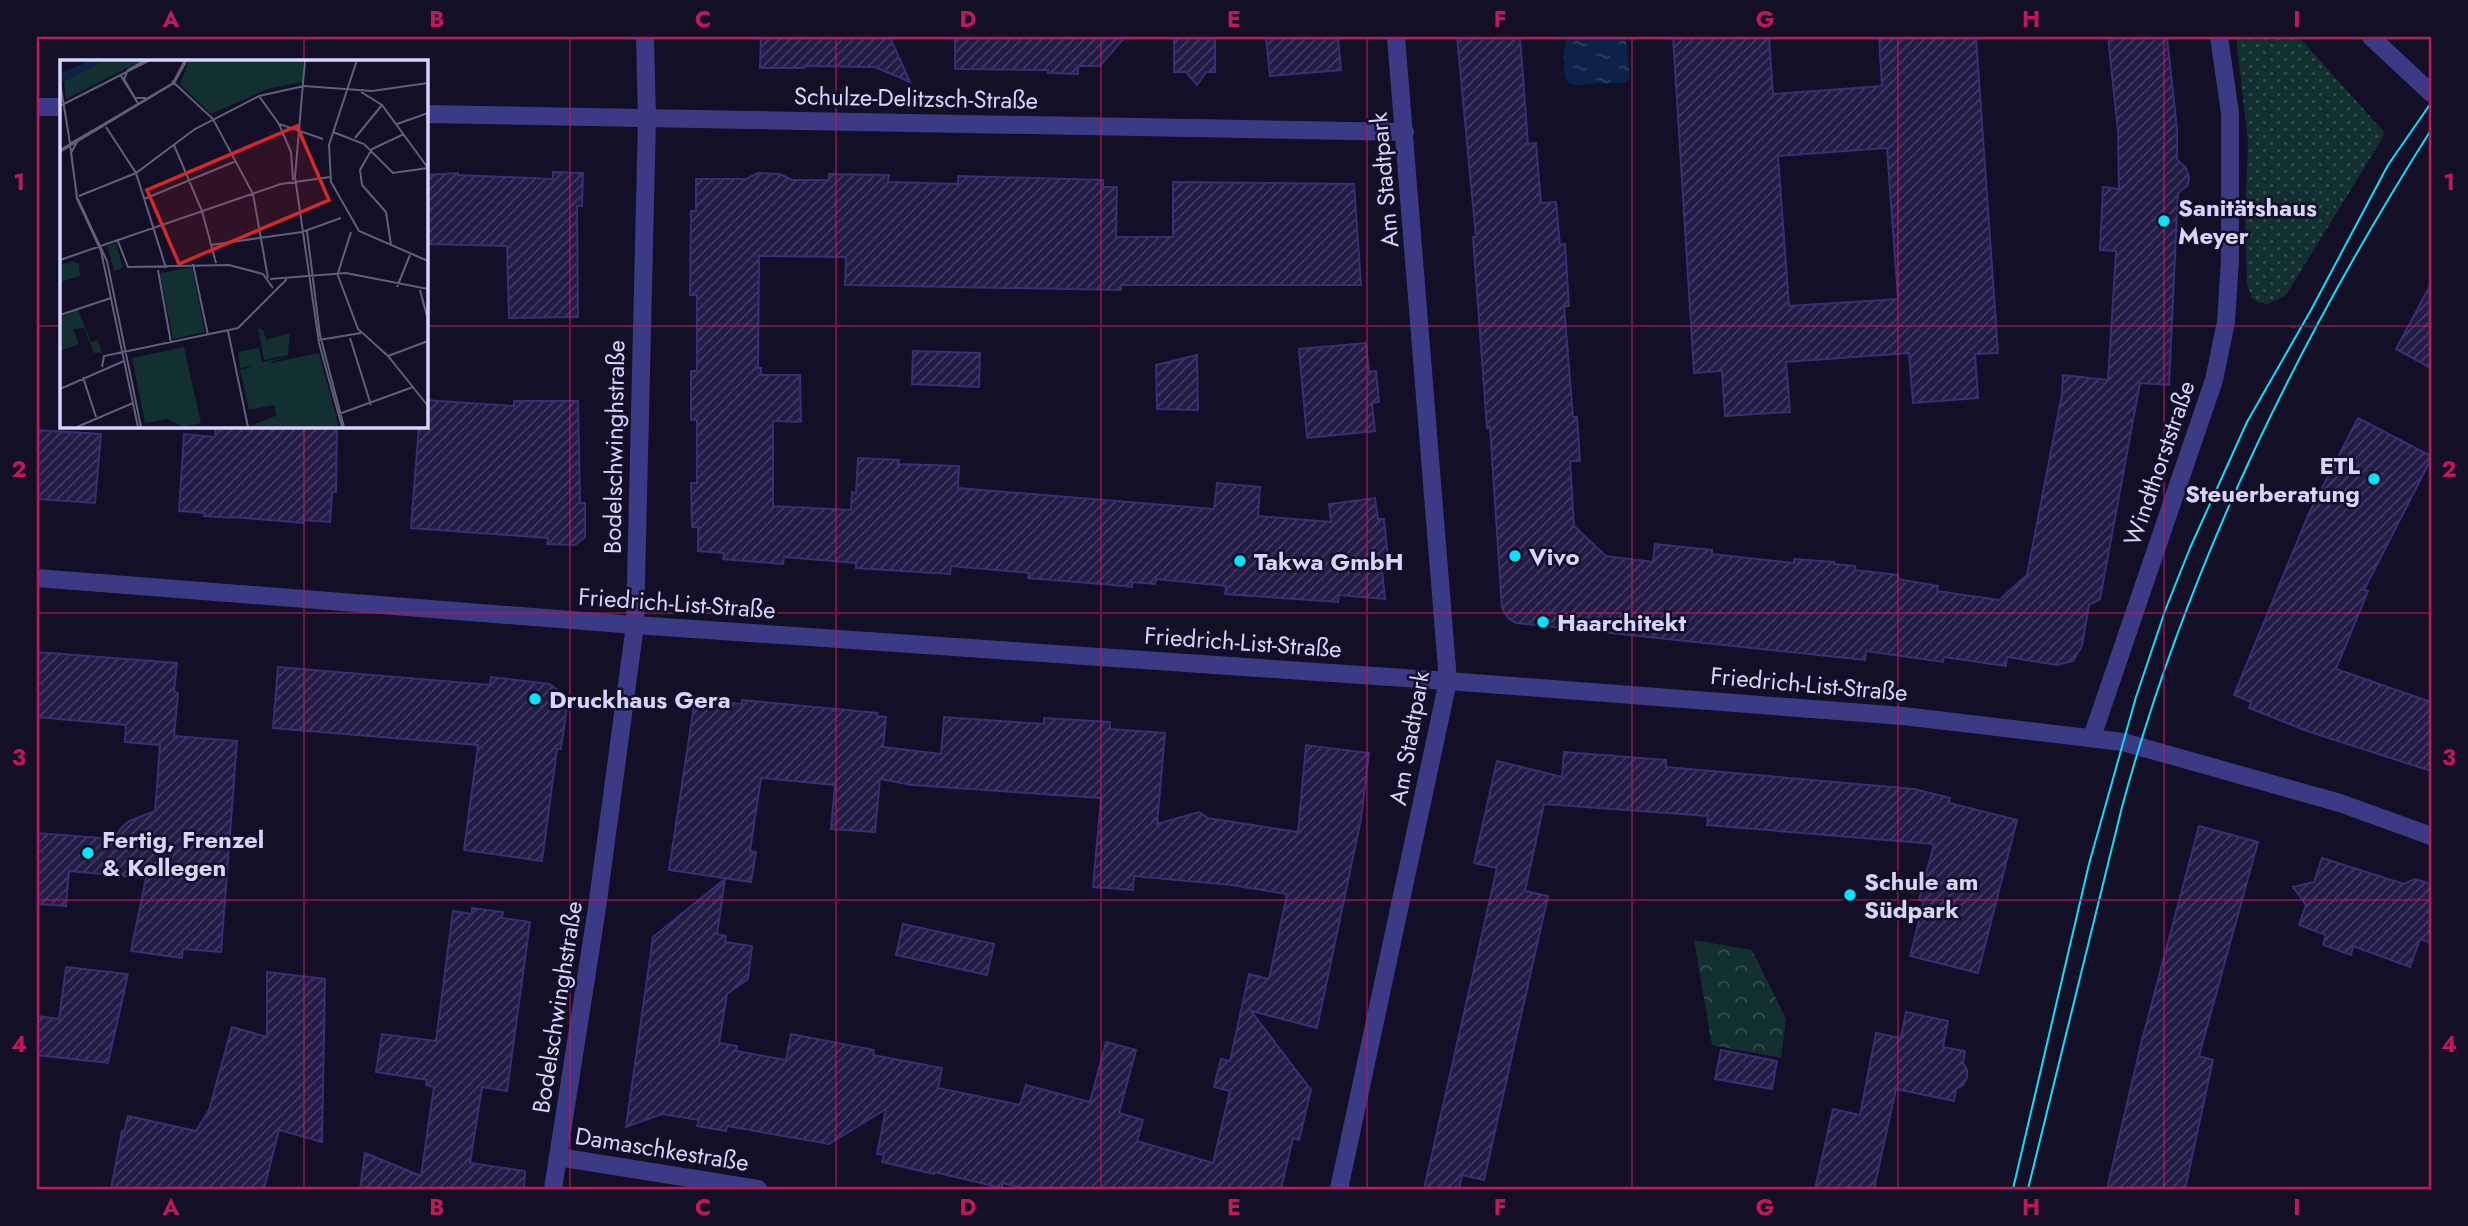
<svg xmlns="http://www.w3.org/2000/svg" width="2468" height="1226" font-family="Jost,sans-serif">
	<defs>
		<pattern id="grass-dots" width="8" height="8" patternUnits="userSpaceOnUse" patternTransform="scale(1.75)"><rect width="8" height="8" fill="#12302f"/><path d="M2 2h.1M6 6h.1" fill="none" stroke="#344d4e" stroke-width="1.8" stroke-linecap="round"/></pattern>
		<pattern id="forest-crowns" width="20" height="18" patternUnits="userSpaceOnUse" patternTransform="scale(1.75)"><rect width="20" height="18" fill="#12302f"/><path d="M2 6a3 3 0 1 1 6 0M12 15a3 3 0 1 1 6 0" fill="none" stroke="#344d4e"/></pattern>
		<pattern id="water-ripples" width="26" height="14" patternUnits="userSpaceOnUse" patternTransform="scale(1.75)"><rect width="26" height="14" fill="#0c2248"/><path d="M2 4q2-2 4 0t4 0M15 11q2-2 4 0t4 0" fill="none" stroke="#2f4163"/></pattern>
		<pattern id="building-hatch" width="6" height="6" patternUnits="userSpaceOnUse" patternTransform="scale(1.75)"><rect width="6" height="6" fill="#241b47"/><path d="M-1 1l2-2M0 6l6-6M5 7l2-2" fill="none" stroke="#433b63"/></pattern>
	</defs>
	<rect width="100%" height="100%" fill="#130f26"/>
	<path fill="url(#grass-dots)" d="M2236,37H2299L2384,132L2382,139L2286,295L2268,304L2258,302L2252,298L2247,284L2245,218L2248,142Z"/>
	<path fill="url(#forest-crowns)" d="M1694,940L1752,950L1786,1019L1781,1058L1712,1045Z"/>
	<path fill="url(#water-ripples)" d="M1567,37H1626L1630,78L1624,83C1613,83 1601,83 1589,84C1571,86 1565,88 1564,65C1563,56 1564,46 1567,37Z"/>
	<g fill="url(#building-hatch)" stroke="#3b2d73" stroke-width="2" fill-rule="evenodd">
		<path d="M761,37H890L910,82L875,67L804,66V68H760Z"/>
		<path d="M955,37H1125L1100,66H1078V74L1048,73V70L955,69Z"/>
		<path d="M1174,37H1215V72H1206L1197,85L1186,72H1174Z"/>
		<path d="M1266,37H1338L1341,70L1270,76Z"/>
		<path d="M1457,37H1520L1528,144L1536,143L1541,203L1556,202L1560,245L1565,244L1569,306H1564L1573,417H1577L1580,461H1570L1574,526L1606,556L1653,562L1655,544L1712,550V554L1794,563V559L1834,562V564L1855,566V570L1898,575V579L1938,586L1937,591L1999,600L2027,575L2062,394L2063,375L2108,380L2116,251L2100,250L2103,187L2119,189L2118,131L2108,37H2167L2177,129V159L2186,168L2189,177L2188,185L2178,193L2169,385L2140,383L2100,599L2089,605L2082,646L2073,661L2057,665L2007,657L2006,666L1944,657L1943,662L1866,651L1865,660L1516,623L1508,618L1502,608L1490,427L1487,428L1473,237H1476Z"/>
		<path d="M1673,37H1769L1773,94L1882,86L1879,37H1976L1998,353L1975,354L1978,398L1913,403L1909,353L1786,362L1790,412L1725,416L1722,371L1694,373ZM1887,148L1898,299L1789,306L1778,156Z"/>
		<path d="M553,172L583,173L582,206H577L578,317L509,318L507,246L425,244V175L458,173V175L553,179Z"/>
		<path d="M758,173L780,174L792,180H829V174L889,175L888,182L958,184V176L1103,180V187H1117L1116,237H1173V182L1354,184L1361,285H1121V290L845,285L846,257L759,256L758,368H761V375H800L801,422L773,421V506L851,510L852,492L856,493L858,458L899,460L898,464L959,466L958,488L1214,509L1217,483L1260,487L1258,516L1331,522L1329,504L1375,498L1378,519H1384L1388,559L1381,561L1385,599L1339,595L1338,602L1225,594L1226,586L1156,579L1155,584L1132,582V587L1101,584L1028,578L1029,573L951,566L950,574L856,568V563L784,557L783,564L723,559L724,553L698,551V527H692L691,483H697V420H691V371H697V295H690L691,211H696V179H746Z"/>
		<path d="M2431,284V368L2396,349Z"/>
		<path d="M1366,343L1369,372L1376,371L1379,402L1372,403L1375,431L1307,438L1299,349Z"/>
		<path d="M913,351L980,353L979,387L912,384Z"/>
		<path d="M1197,355L1198,410L1157,409L1156,365Z"/>
		<path d="M425,400L514,406V401H578L580,503H585V537L575,545L547,544L548,538L411,528L419,425H425Z"/>
		<path d="M2358,418L2431,456V459L2364,590L2368,591L2336,669L2431,702V771L2307,731L2249,708L2251,702L2234,695L2309,513Z"/>
		<path d="M216,425H337L336,492H332L330,522L303,520V523L232,517V518L204,516L205,513L179,511L184,434L215,437Z"/>
		<path d="M37,430L101,434L95,503L37,499Z"/>
		<path d="M37,652L177,663L174,692L178,693L174,736L237,741L221,952L183,949L182,958L131,951L146,878L69,871L66,906L37,904V833L114,839L121,828L129,821L155,811L160,745L125,742L126,725L37,717Z"/>
		<path d="M278,667L490,685L491,677L550,684L568,699L561,749H557L542,861L464,850L478,745L273,728Z"/>
		<path d="M695,699L742,704V700L877,713V716L886,717L883,747L941,754L944,717L1044,724V718L1110,722V729L1165,733L1157,824L1199,812L1208,818L1298,832L1306,745L1369,753L1361,819L1317,1028L1251,1011L1311,1090L1299,1140L1293,1138L1281,1189H1028L1002,1183V1188L934,1172V1174L882,1162L884,1155L877,1154L886,1109L829,1144L727,1126L726,1131L697,1126L699,1120L662,1114L626,1127L653,937L725,879L717,934L726,936L725,942L752,946L748,979L727,994L719,1043L737,1046L736,1051L786,1060L791,1034L874,1050L873,1055L942,1068L938,1088L1020,1105L1026,1085L1090,1102L1106,1042L1136,1050L1119,1113L1143,1120L1137,1141L1213,1163L1230,1091L1214,1087L1221,1059L1230,1061L1249,974L1269,979L1287,894L1231,885L1134,876L1133,890L1093,887L1101,798L912,785L880,779L875,832L831,829L835,785L761,778L750,851L756,852L751,882L669,870Z"/>
		<path d="M1564,752L1666,760V767L1914,789L1950,798L1949,803L2017,820L1978,973L1910,956L1924,901L1919,900L1934,844L1707,825L1708,816L1544,804L1525,891L1548,896L1484,1180L1462,1175L1459,1189H1424L1497,868L1474,863L1497,761L1562,777Z"/>
		<path d="M2199,826L2258,842L2199,1056L2213,1060L2185,1189H2107L2142,1040Z"/>
		<path d="M2322,858L2404,884L2415,879L2431,884V943L2420,939L2410,967L2353,946L2351,955L2323,945L2326,935L2299,925L2306,905L2293,887L2314,882Z"/>
		<path d="M472,908L503,912L502,918L530,922L507,1091L482,1087L470,1163L525,1171L524,1189H360L365,1153L421,1176L434,1087L426,1085L427,1080L376,1072L382,1034L436,1041L453,911L472,914Z"/>
		<path d="M903,924L994,944L987,975L896,955Z"/>
		<path d="M66,967L128,974L108,1063L37,1055V1016L59,1019Z"/>
		<path d="M267,972L325,979L322,1142L279,1130L264,1189H111L122,1131L124,1132L128,1116L196,1131L209,1110L232,1027L267,1037Z"/>
		<path d="M1906,1012L1948,1021L1943,1047L1965,1051L1963,1063L1967,1070V1078L1963,1085L1956,1089L1954,1101L1896,1089L1874,1189H1815L1833,1109L1860,1115L1876,1033L1901,1038Z"/>
		<path d="M1721,1050L1777,1061L1772,1089L1715,1079Z"/>
	</g>
	<g fill="none" stroke-linecap="round" stroke-linejoin="round">
		<g stroke="#3d3a85" stroke-width="18">
			<path d="M2371,37L2431,93"/>
			<path d="M37,107H61"/>
			<path d="M425,114L1405,132"/>
			<path d="M37,578L635,625L1448,681L1903,716L2123,742L2340,803L2431,836"/>
			<path d="M2092,737L2214,380L2226,322L2230,259V113L2219,37"/>
			<path d="M558,1157L758,1189"/>
			<path d="M553,1189L597,908L635,625L647,118L645,37"/>
			<path d="M1339,1189L1448,681L1396,37"/>
		</g>
		<g stroke="#00e5ff" stroke-width="2">
			<path d="M2013,1189L2089,864L2136,697L2166,608L2190,548L2247,422L2311,310L2388,165L2431,103"/>
			<path d="M2028,1189L2122,807C2187,567 2298,340 2431,130"/>
		</g>
	</g>
	<path fill="none" stroke="#c2185b" stroke-width="2" stroke-opacity="0.55" d="M304,37V61M570,37V1189M836,37V1189M1101,37V1189M1367,37V1189M1632,37V1189M1898,37V1189M2164,37V1189M37,326H61M425,326H2431M304,425V1189M37,613H2431M37,900H2431"/>
	<g fill="#00e5ff" stroke="#130f26" stroke-width="2.5">
		<circle cx="2164" cy="221" r="7"/>
		<circle cx="2374" cy="479" r="7"/>
		<circle cx="1515" cy="556" r="7"/>
		<circle cx="1240" cy="561" r="7"/>
		<circle cx="1543" cy="622" r="7"/>
		<circle cx="535" cy="699" r="7"/>
		<circle cx="88" cy="853" r="7"/>
		<circle cx="1850" cy="895" r="7"/>
	</g>
	<g text-anchor="middle" dominant-baseline="central" stroke-width="5" stroke-linejoin="round" paint-order="stroke">
		<g font-size="24" fill="#d9d4ff" stroke="#130f26">
			<text transform="translate(916 98) rotate(1)">Schulze-Delitzsch-Straße</text>
			<text transform="translate(1384 180) rotate(-95)">Am Stadtpark</text>
			<text transform="translate(614 447) rotate(-89)">Bodelschwinghstraße</text>
			<text transform="translate(2159 463) rotate(-71)">Windthorststraße</text>
			<text transform="translate(677 603) rotate(4)">Friedrich-List-Straße</text>
			<text transform="translate(1243 642) rotate(4)">Friedrich-List-Straße</text>
			<text transform="translate(1809 684) rotate(5)">Friedrich-List-Straße</text>
			<text transform="translate(1409 738) rotate(-80)">Am Stadtpark</text>
			<text transform="translate(557 1007) rotate(-81)">Bodelschwinghstraße</text>
			<text transform="translate(662 1149) rotate(9)">Damaschkestraße</text>
		</g>
		<g font-size="24" font-weight="bold" fill="#d9d4ff" stroke="#130f26" text-anchor="start">
			<text x="2178" y="207">Sanitätshaus<tspan x="2178" dy="28">Meyer</tspan></text>
			<text x="2360" y="465" text-anchor="end">ETL<tspan x="2360" dy="28">Steuerberatung</tspan></text>
			<text x="1529" y="556">Vivo</text>
			<text x="1254" y="561">Takwa GmbH</text>
			<text x="1557" y="622">Haarchitekt</text>
			<text x="549" y="699">Druckhaus Gera</text>
			<text x="102" y="839">Fertig, Frenzel<tspan x="102" dy="28">&amp; Kollegen</tspan></text>
			<text x="1864" y="881">Schule am<tspan x="1864" dy="28">Südpark</tspan></text>
		</g>
	</g>
	<g transform="translate(60 60)">
		<rect width="368" height="368" fill="#130f26"/>
		<path d="M18,250L31,282L37,280L42,292H51L34,293L24,268L13,269L19,284L0,291V257Z" fill="#12302f"/>
		<path d="M46,0H83L6,39L4,21ZM129,0H243V22L207,29L151,54L120,24ZM56,183L63,208L54,211L47,186ZM132,207L145,272L113,279L100,213ZM198,268L203,270L206,280L230,273L228,295L204,300ZM259,293L279,367H188L225,352L211,303Z" fill="#12302f"/>
		<path d="M12,201L19,204L20,216L0,222V205ZM124,287L141,363L123,367L108,359L85,363L72,298ZM199,288L202,302L229,296L211,302L225,352L217,359L214,345L189,350L180,310L194,306L180,308L178,292Z" fill="#12302f"/>
		<path d="M30,0H46L0,23V14Z" fill="#0c2248"/>
		<path fill="none" stroke="#625e7d" stroke-width="2" d="M85,0L68,10L64,19L75,38H86M245,0L235,117L259,283L282,367M297,0L269,85L271,122L299,171L368,201M61,16L79,45M112,21L153,59L193,134L208,218M0,22L10,83M301,32L322,45L368,108M199,36L219,64L263,79M0,46L90,0M219,64L231,92L233,120M337,64L368,53M46,67L76,113L106,208M273,72L304,84L333,113L368,108M295,78L322,45M17,82L11,93L17,137L47,201L81,367M10,83L17,139L41,191L78,367M9,84L51,60M114,85L142,151L156,203M0,90L113,23L125,0M0,92L114,23L127,0M19,136L76,113L135,69L199,36L244,26L312,31L368,23M84,139L176,101M247,171L260,275L284,367M57,179L68,207L169,205L203,214L213,228M151,185L242,172L281,158M331,185L326,152L302,125L300,110L312,89L344,74M0,200L221,124L270,117M133,204L148,275M98,210L111,283M277,213L298,269L328,296L368,346M278,213L291,172M210,219L286,213L368,229M337,227L350,195M360,230L368,260M0,255L51,238M168,271L188,367M290,278L311,345M259,280L301,273M328,296L368,281M42,307L44,296L178,268L227,219M23,317L36,357M0,329L64,301M279,354L353,327M17,367L73,343"/>
		<path fill="#d62828" fill-opacity="0.15" stroke="#d62828" stroke-width="3.5" d="M237,66L269,140L119,204L87,130Z"/>
		<rect width="368" height="368" fill="none" stroke="#d9d4ff" stroke-width="3.5"/>
	</g>
	<rect width="2468" height="1226" fill="none" stroke="#130f26" stroke-width="77"/>
	<rect x="38" y="38" width="2392" height="1150" fill="none" stroke="#c2185b" stroke-width="2.5"/>
	<g font-size="23" text-anchor="middle" font-weight="bold" fill="#c2185b">
		<text x="171" y="27">A</text>
		<text x="437" y="27">B</text>
		<text x="703" y="27">C</text>
		<text x="968" y="27">D</text>
		<text x="1234" y="27">E</text>
		<text x="1500" y="27">F</text>
		<text x="1765" y="27">G</text>
		<text x="2031" y="27">H</text>
		<text x="2297" y="27">I</text>
		<text x="19" y="190">1</text>
		<text x="2449" y="190">1</text>
		<text x="19" y="477">2</text>
		<text x="2449" y="477">2</text>
		<text x="19" y="765">3</text>
		<text x="2449" y="765">3</text>
		<text x="19" y="1052">4</text>
		<text x="2449" y="1052">4</text>
		<text x="171" y="1215">A</text>
		<text x="437" y="1215">B</text>
		<text x="703" y="1215">C</text>
		<text x="968" y="1215">D</text>
		<text x="1234" y="1215">E</text>
		<text x="1500" y="1215">F</text>
		<text x="1765" y="1215">G</text>
		<text x="2031" y="1215">H</text>
		<text x="2297" y="1215">I</text>
	</g>
</svg>
